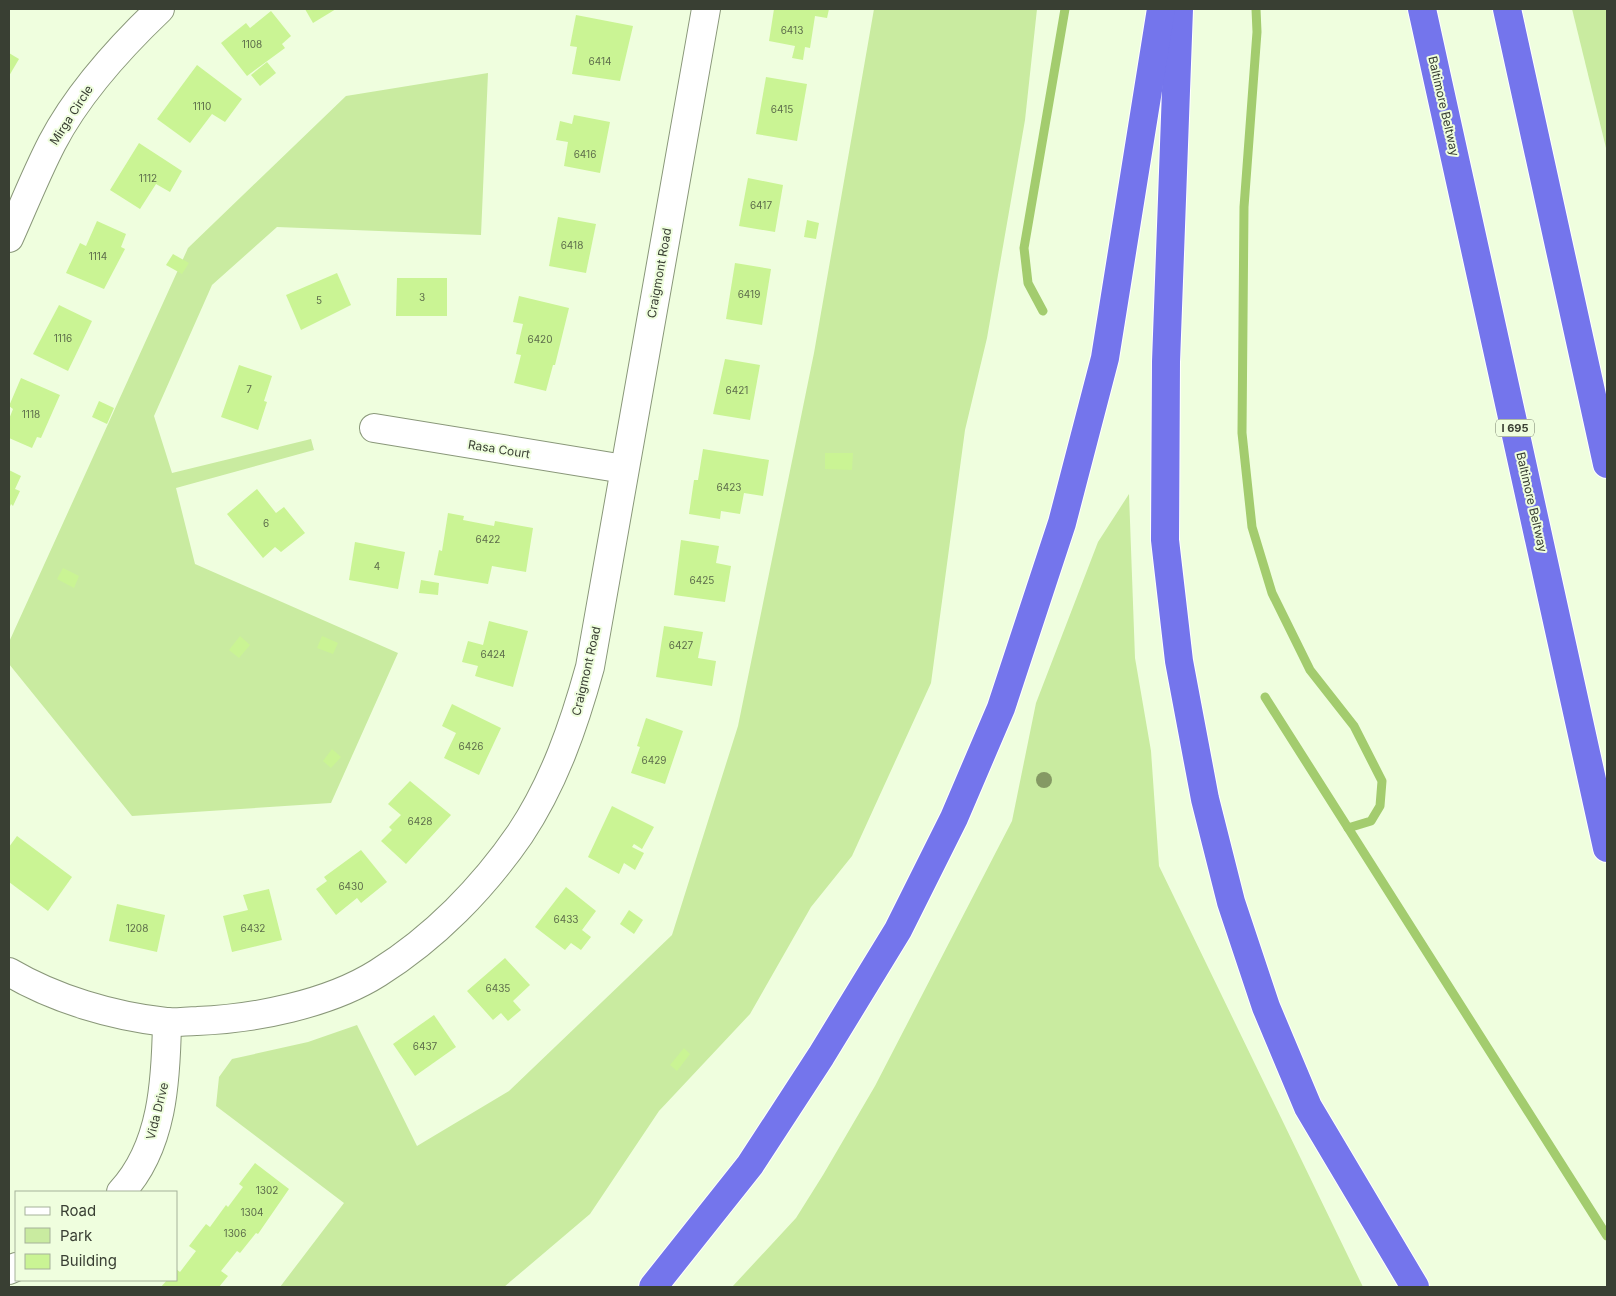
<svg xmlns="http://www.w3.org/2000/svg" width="1616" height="1296" font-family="Inter,sans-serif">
	<rect width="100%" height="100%" fill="#effede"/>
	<g fill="#c9eba0">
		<path d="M874,9H1037L1025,120L987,338L965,430L931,683L852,856L811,907L750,1014L659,1111L590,1214L504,1287H280L344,1203L216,1106L219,1077L232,1059L308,1042L357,1025L417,1146L509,1091L672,935L738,726L814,353Z"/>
		<path d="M1572,9H1607V152Z"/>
		<path d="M488,73L481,235L277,227L212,285L154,416L172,473L311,439L314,450L176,488L195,564L398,653L331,803L132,816L9,664V642L188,248L346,96Z"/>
		<path d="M1129,494L1135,658L1151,751L1159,866L1363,1287H732L796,1218L823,1175L875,1086L1012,821L1036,703L1098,542Z"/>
	</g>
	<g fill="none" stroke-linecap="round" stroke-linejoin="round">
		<g stroke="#a3cc6e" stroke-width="9">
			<path d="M1256,9L1257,32L1244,207L1242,433L1252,527L1272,593L1310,670L1354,726L1382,781L1380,806L1371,821L1348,828"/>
			<path d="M1043,311L1028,283L1024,248L1065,9"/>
			<path d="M1265,697L1607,1236"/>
		</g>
	</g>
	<g fill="#caf494">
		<path d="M305,9H336L313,23Z"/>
		<path d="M774,9H829L827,18L815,16L810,48L805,47L803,60L792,58L795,46L769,41Z"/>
		<path d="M271,11L291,36L282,44L285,48L247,76L221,43L246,23L250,28Z"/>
		<path d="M576,15L633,26L620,81L572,74L577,47L570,46Z"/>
		<path d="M9,53L19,59L9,76Z"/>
		<path d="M267,62L276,73L260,86L251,75Z"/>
		<path d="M197,65L242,99L225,122L212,114L190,143L157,119Z"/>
		<path d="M766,77L807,84L797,141L756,134Z"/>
		<path d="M574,115L610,122L600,173L564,166L568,142L556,140L560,121L572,124Z"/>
		<path d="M139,143L182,171L170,192L156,184L140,209L110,190Z"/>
		<path d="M748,178L783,185L775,232L739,226Z"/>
		<path d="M558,217L596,224L586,273L549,266Z"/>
		<path d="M807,220L819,223L816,239L804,237Z"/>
		<path d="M97,221L126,234L121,247L125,249L104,289L66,273L80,243L86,246Z"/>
		<path d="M173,254L189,263L182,274L166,265Z"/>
		<path d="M735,263L771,269L762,325L726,319Z"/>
		<path d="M337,273L351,305L301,330L286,295Z"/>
		<path d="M397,278H447V316H396Z"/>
		<path d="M519,296L569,308L555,365H553L546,391L514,383L521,355L516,354L523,324L513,322Z"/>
		<path d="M59,305L92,321L68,371L33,354Z"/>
		<path d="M725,359L760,365L750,420L713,414Z"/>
		<path d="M239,365L272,376L264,401L267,402L258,430L221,417Z"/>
		<path d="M21,378L60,395L41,438L37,437L32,448L9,438V419L13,409L9,406Z"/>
		<path d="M99,401L114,408L107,424L92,417Z"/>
		<path d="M703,449L769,460L763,496L744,493L740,514L721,511L720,519L689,514L694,480H698Z"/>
		<path d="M825,453H853L852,470L825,469Z"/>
		<path d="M9,470L21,476L15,489L20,491L13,506L11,504L9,509Z"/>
		<path d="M257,489L276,513L284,507L305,533L281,552L275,547L263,558L227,514Z"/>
		<path d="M448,513L464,516L463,520L494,526L495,521L533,528L526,572L492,566L488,584L434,575L439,550L442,551Z"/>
		<path d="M681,540L719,546L716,563L731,566L725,602L674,595Z"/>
		<path d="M355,542L405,552L398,589L349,580Z"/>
		<path d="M63,568L79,576L74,588L57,579Z"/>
		<path d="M421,580L439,583L438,595L419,593Z"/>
		<path d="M489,621L528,631L513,687L475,676L478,666L462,662L468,641L483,645Z"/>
		<path d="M664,626L703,632L698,658L716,661L712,686L656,677Z"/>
		<path d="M240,636L250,645L239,658L229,650Z"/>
		<path d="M322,636L338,643L333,654L317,648Z"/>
		<path d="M452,704L501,728L479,775L444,758L456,733L442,726Z"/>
		<path d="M646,718L683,731L665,784L631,773L640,747L637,746Z"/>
		<path d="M332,749L341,757L331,768L323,761Z"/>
		<path d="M410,781L451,815L406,864L381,841L392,830L389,827L401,815L388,804Z"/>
		<path d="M612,806L654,827L642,849L634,844L632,847L644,853L635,870L624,863L619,874L588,857Z"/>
		<path d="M17,836L72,877L48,911L9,882V847Z"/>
		<path d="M361,850L387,882L361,903L357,898L336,915L316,889L327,881L324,877Z"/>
		<path d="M566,887L596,911L582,930L591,937L581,950L571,943L565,950L535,927Z"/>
		<path d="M269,889L282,940L232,952L223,916L248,910L243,895Z"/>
		<path d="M117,904L165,915L157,952L109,941Z"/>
		<path d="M629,910L643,920L634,934L620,924Z"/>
		<path d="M505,958L530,985L513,1001L521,1010L508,1021L501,1013L493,1020L467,991Z"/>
		<path d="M434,1015L456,1047L415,1076L393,1044Z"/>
		<path d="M684,1048L690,1054L677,1071L670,1065Z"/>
		<path d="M255,1163L289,1189L258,1234L256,1233L240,1253L237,1251L221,1271L228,1276L219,1287H161L167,1280H176V1269L180,1272L196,1251L189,1246L206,1224L210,1227L226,1205L228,1207L243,1187L239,1184Z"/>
	</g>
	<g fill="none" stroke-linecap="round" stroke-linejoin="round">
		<defs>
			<g id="minor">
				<path d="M9,238C23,207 36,174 52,143C78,93 119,48 160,9"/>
				<path d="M374,428L624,469"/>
				<path d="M9,972C55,999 112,1016 166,1022C176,1023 187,1021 197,1021C254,1019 329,1004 378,973C434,938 483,888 520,834C554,783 574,725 590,667L706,9"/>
				<path d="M121,1192C163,1147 166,1080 167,1022"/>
				<path d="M9,1270L16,1267"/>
			</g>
			<g id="highway">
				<path d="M1179,9L1166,362L1165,540L1179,661L1205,799L1231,902L1266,1007L1308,1107L1415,1287"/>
				<path d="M1422,9L1607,848"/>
				<path d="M1507,9L1607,464"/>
				<path d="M653,1287L750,1165L821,1056L898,930L954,818L1001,708L1062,523L1105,358L1161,9"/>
			</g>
		</defs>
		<use href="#minor" stroke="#899779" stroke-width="30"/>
		<use href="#highway" stroke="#fff" stroke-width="30"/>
		<use href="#minor" stroke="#fff" stroke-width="28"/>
		<use href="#highway" stroke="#7475ec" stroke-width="28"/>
	</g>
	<circle fill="#859964" cx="1044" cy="780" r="8"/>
	<g text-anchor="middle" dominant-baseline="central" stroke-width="4" stroke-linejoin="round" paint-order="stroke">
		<g font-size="10" fill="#5d6c4b">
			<text x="792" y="30">6413</text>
			<text x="252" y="44">1108</text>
			<text x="600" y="61">6414</text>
			<text x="202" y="106">1110</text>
			<text x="782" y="109">6415</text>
			<text x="585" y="154">6416</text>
			<text x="148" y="178">1112</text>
			<text x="761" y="205">6417</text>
			<text x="572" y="245">6418</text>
			<text x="98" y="256">1114</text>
			<text x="749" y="294">6419</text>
			<text x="422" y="297">3</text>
			<text x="319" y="300">5</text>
			<text x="63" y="338">1116</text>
			<text x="540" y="339">6420</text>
			<text x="249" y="389">7</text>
			<text x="737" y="390">6421</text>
			<text x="31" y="414">1118</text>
			<text x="729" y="487">6423</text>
			<text x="266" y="523">6</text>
			<text x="488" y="539">6422</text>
			<text x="377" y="566">4</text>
			<text x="702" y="580">6425</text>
			<text x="681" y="645">6427</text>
			<text x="493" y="654">6424</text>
			<text x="471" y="746">6426</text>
			<text x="654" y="760">6429</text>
			<text x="420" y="821">6428</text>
			<text x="351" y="886">6430</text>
			<text x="566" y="919">6433</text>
			<text x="137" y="928">1208</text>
			<text x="253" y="928">6432</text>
			<text x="498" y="988">6435</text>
			<text x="425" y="1046">6437</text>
			<text x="267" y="1190">1302</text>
			<text x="252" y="1212">1304</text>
			<text x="235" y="1233">1306</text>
		</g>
		<rect fill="#effede" stroke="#707866" stroke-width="1" x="1496" y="419.5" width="38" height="17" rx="4"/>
		<g font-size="11" font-weight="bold" fill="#393f33">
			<text x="1515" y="428">I 695</text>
		</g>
		<g font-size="12" fill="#393f33" stroke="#effede">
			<text transform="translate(1444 106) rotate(77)">Baltimore Beltway</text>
			<text transform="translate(71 115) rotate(-57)">Mirga Circle</text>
			<text transform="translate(659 273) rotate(-80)">Craigmont Road</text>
			<text transform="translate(499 449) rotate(9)">Rasa Court</text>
			<text transform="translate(1532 502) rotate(77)">Baltimore Beltway</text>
			<text transform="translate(586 671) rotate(-77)">Craigmont Road</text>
			<text transform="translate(157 1111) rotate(-76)">Vida Drive</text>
		</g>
	</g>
	<rect width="1616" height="1296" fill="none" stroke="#393f33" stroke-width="20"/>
	<rect x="15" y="1191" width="162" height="90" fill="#effede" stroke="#a6b29a"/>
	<rect x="25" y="1207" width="25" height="8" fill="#ffffff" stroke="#a6b29a"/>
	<text x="60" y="1216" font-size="15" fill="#393f33">Road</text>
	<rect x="25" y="1228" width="25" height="15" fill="#c9eba0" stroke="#a6b29a"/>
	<text x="60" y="1241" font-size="15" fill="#393f33">Park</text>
	<rect x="25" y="1254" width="25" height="15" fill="#caf494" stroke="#a6b29a"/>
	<text x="60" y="1266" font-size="15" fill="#393f33">Building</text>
</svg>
